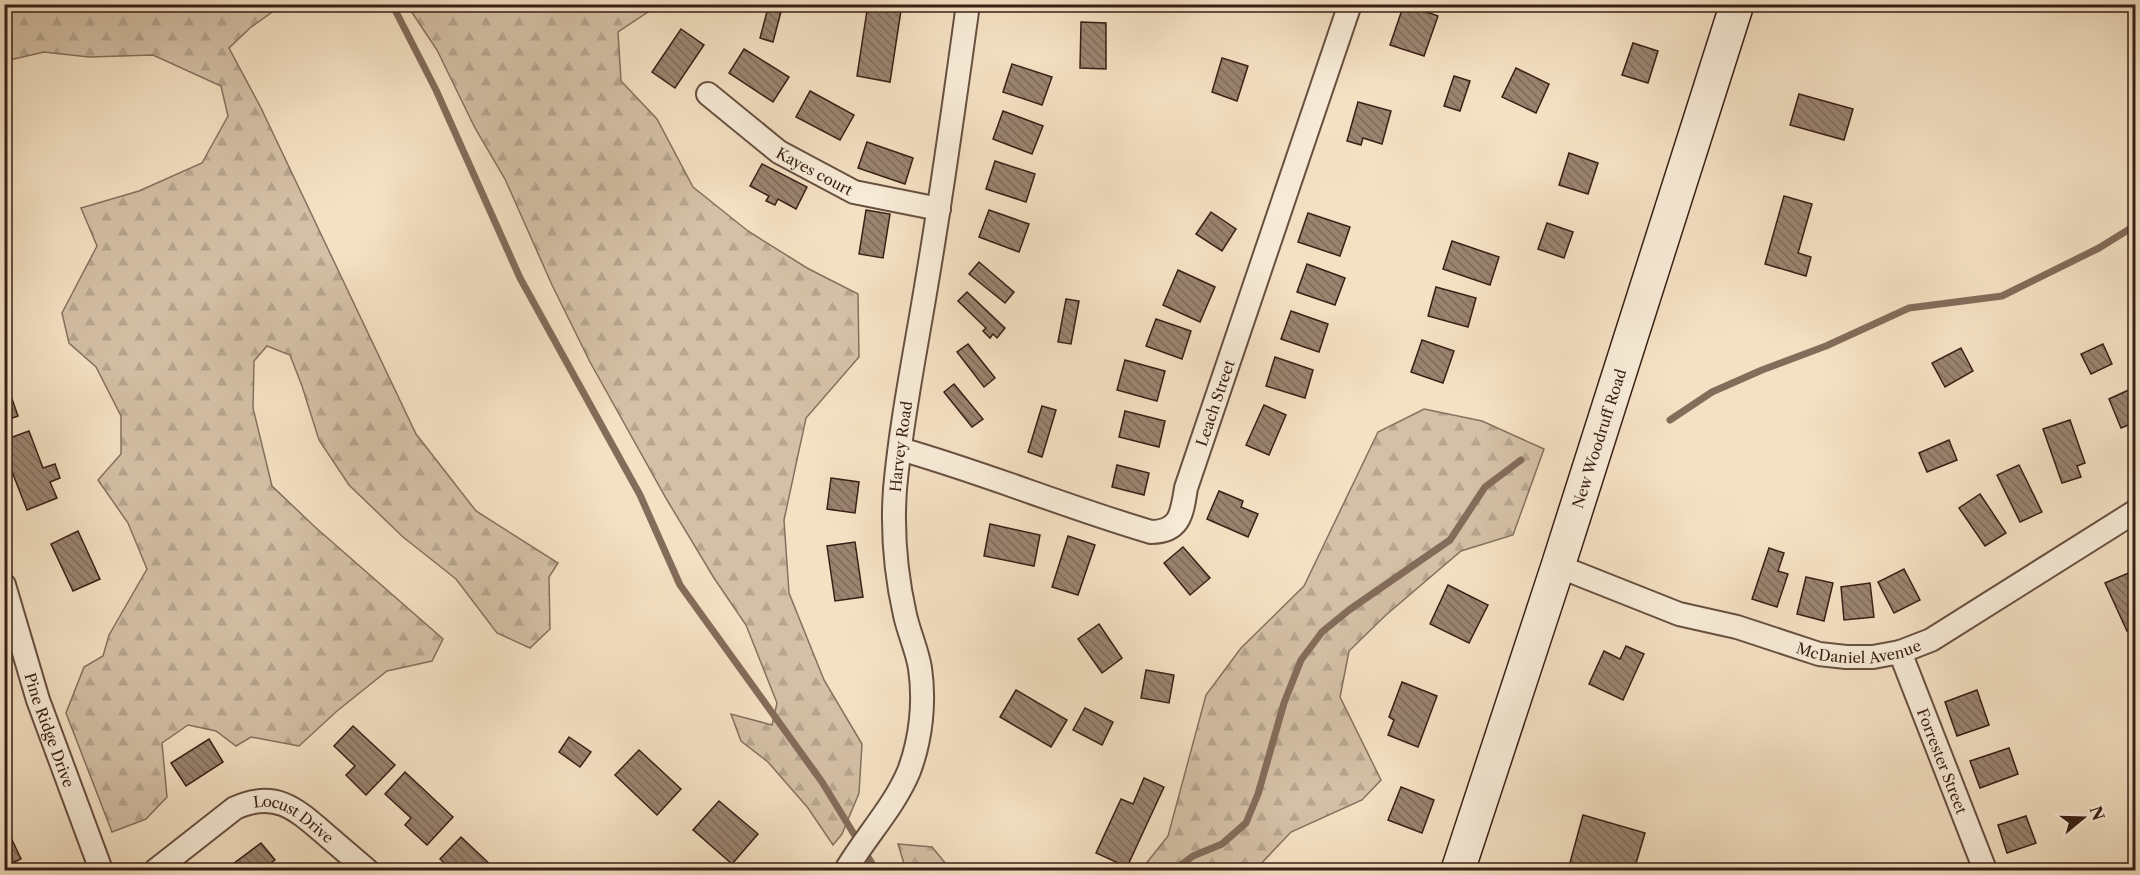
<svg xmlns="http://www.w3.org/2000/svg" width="2140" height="875" font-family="'Libre Caslon Text',serif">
	<defs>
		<pattern id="forest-firs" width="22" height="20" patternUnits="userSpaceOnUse" patternTransform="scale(1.5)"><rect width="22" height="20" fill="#d4c0a6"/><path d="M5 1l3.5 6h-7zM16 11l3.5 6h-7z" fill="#b7a58e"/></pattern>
		<pattern id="building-back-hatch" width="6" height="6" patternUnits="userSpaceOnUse" patternTransform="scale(1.5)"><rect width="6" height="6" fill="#9a8470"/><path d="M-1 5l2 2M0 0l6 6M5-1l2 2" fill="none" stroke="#7f6b5b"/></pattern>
	</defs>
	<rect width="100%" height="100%" fill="#f4e1c3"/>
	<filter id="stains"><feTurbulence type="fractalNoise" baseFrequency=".00333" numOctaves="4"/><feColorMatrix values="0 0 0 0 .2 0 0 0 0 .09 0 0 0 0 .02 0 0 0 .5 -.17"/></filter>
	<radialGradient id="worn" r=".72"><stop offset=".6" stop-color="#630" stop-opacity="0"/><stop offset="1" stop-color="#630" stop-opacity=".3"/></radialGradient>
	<g fill="url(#forest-firs)" stroke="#86705e" stroke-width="1.5">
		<path d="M4,5H282L250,28L229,48L261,108L416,434L476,511L558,563L549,577L550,629L530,648L497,633L456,579L403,537L349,485L319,440L302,386L290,355L267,346L254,361L253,408L272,486L315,527L443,639L432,661L387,671L337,711L299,746L251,737L236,746L216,731L188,725L162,743L167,797L146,819L112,832L66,713L84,667L103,656L109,635L147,569L128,523L98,480L121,454V416L96,367L69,343L62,313L97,246L81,208L139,191L202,163L228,116L221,86L153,55L89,57L44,52L5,61Z"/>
		<path d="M407,5H653L651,10L618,32L621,81L657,119L693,187L748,231L807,268L858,294L859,357L806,418L784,520L789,593L824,680L862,744L859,793L842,834L833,845L808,808L768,762L741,741L731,714L772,725L777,703L746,625L714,578L667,500L590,362L552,285L505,179L475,128L437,50Z"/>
		<path d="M1424,409L1482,421L1544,449L1513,535L1461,551L1386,615L1349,651L1340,697L1381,780L1362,800L1291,832L1255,870H1141L1168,836L1206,695L1241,648L1304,586L1378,432Z"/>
		<path d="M898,844L932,847L951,870H906Z"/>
	</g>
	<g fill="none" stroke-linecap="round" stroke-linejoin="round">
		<g stroke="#836c5a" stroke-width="7">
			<path d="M392,4L436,90L520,278L640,495L680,585L822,782L876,870"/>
			<path d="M1670,420L1712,392L1762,370L1826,346L1909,308L2002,296L2099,248L2136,225"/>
			<path d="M1174,870L1193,856L1222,844L1246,823L1258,794L1284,703L1301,660L1322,632L1349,610L1450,540L1485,487L1521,460"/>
		</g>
	</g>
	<g fill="url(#building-back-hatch)" stroke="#391f16" stroke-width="1.5">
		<path d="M769,4H783L773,42L760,38Z"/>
		<path d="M868,4H902L890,82L857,76Z"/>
		<path d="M1404,4L1438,16L1424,56L1390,45Z"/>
		<path d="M1081,22L1106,23V69L1080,68Z"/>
		<path d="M681,29L704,45L675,88L652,72Z"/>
		<path d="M1633,43L1658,51L1648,83L1622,75Z"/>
		<path d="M744,49L789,77L773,102L729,73Z"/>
		<path d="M1222,58L1248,66L1237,101L1212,92Z"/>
		<path d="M1012,64L1052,77L1042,105L1003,92Z"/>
		<path d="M1516,68L1549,84L1536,113L1502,97Z"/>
		<path d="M1454,76L1470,81L1460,111L1444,106Z"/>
		<path d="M810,91L854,115L840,140L796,117Z"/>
		<path d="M1799,94L1853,109L1844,140L1790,125Z"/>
		<path d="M1358,102L1391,111L1382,144L1363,138L1361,145L1347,141Z"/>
		<path d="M1003,111L1043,126L1032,154L993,139Z"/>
		<path d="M867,142L913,158L905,184L858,168Z"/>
		<path d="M1569,153L1598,163L1588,194L1559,185Z"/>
		<path d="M995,161L1035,174L1026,202L986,189Z"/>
		<path d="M762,164L807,187L796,209L778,199L775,205L766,201L769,196L750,186Z"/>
		<path d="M1784,196L1812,204L1798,253L1811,257L1806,276L1765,264Z"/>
		<path d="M866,210L890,214L883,258L859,254Z"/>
		<path d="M989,210L1029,224L1019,252L979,237Z"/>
		<path d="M1211,212L1236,229L1222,251L1196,234Z"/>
		<path d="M1308,213L1350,227L1340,256L1298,242Z"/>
		<path d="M1547,223L1573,232L1564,258L1538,249Z"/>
		<path d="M1452,241L1499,257L1490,285L1443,269Z"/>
		<path d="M979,262L1014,292L1005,303L969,274Z"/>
		<path d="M1307,264L1345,278L1335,305L1297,292Z"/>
		<path d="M1178,270L1215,287L1200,322L1163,305Z"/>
		<path d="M1436,287L1476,298L1468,327L1428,316Z"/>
		<path d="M967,292L1005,328L997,338L993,334L990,338L983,331L986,328L958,301Z"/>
		<path d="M1066,299L1079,301L1071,344L1058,342Z"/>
		<path d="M1291,311L1328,324L1319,352L1281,339Z"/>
		<path d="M1156,319L1191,331L1182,359L1146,346Z"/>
		<path d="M1422,340L1454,351L1443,383L1411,372Z"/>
		<path d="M968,344L995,378L984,387L957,352Z"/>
		<path d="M2103,344L2112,364L2091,374L2081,354Z"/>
		<path d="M1961,348L1973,371L1945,387L1932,363Z"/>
		<path d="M1275,357L1313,370L1305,398L1266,386Z"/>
		<path d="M1125,360L1165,371L1157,401L1117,390Z"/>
		<path d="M4,376L18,416L4,421Z"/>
		<path d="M954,384L983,419L972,427L944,392Z"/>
		<path d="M2133,388L2136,393V422L2121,428L2109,399Z"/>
		<path d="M1264,405L1286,415L1269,455L1246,445Z"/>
		<path d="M1042,406L1056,410L1042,457L1028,452Z"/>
		<path d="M1125,411L1165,421L1159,447L1119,437Z"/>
		<path d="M2070,420L2085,463L2077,466L2081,477L2062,483L2043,429Z"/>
		<path d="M29,431L43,468L55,464L60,478L50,482L57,498L27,510L4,451V440Z"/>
		<path d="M1949,440L1957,460L1927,472L1919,453Z"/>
		<path d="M1117,465L1149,473L1144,495L1112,487Z"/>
		<path d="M2019,465L2042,512L2020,522L1997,475Z"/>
		<path d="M831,478L859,482L855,513L827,509Z"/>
		<path d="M1219,491L1243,501L1241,507L1258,514L1248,537L1207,519Z"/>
		<path d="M1980,494L2006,533L1985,546L1959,508Z"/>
		<path d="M990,524L1040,535L1034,566L984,556Z"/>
		<path d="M78,531L100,579L73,591L51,544Z"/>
		<path d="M1068,536L1095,545L1078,595L1052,587Z"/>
		<path d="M855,542L863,597L835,601L827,546Z"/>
		<path d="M1183,547L1210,578L1190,595L1164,563Z"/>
		<path d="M1769,548L1784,553L1778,571L1788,574L1777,607L1752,599Z"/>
		<path d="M1904,569L1920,600L1894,613L1878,582Z"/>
		<path d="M2131,572L2136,583V627L2127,631L2105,583Z"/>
		<path d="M1806,577L1833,583L1824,621L1797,614Z"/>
		<path d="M1870,583L1874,617L1844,620L1841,587Z"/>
		<path d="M1448,585L1488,605L1469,643L1430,624Z"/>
		<path d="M1099,624L1122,658L1102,673L1078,639Z"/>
		<path d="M1626,646L1644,654L1623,700L1589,684L1604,651L1620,659Z"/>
		<path d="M1146,670L1174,675L1169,703L1141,698Z"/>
		<path d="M1402,682L1437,696L1418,747L1388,735L1394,720L1389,717Z"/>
		<path d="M1016,690L1067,720L1051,747L1000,717Z"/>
		<path d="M1977,690L1989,725L1957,736L1945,702Z"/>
		<path d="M1085,708L1113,722L1102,745L1073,730Z"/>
		<path d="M353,726L395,765L366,795L346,775L355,766L334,746Z"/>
		<path d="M569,737L591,752L580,767L559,752Z"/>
		<path d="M209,739L223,762L186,786L171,763Z"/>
		<path d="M2009,748L2018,774L1980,788L1970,761Z"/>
		<path d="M639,750L681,789L657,815L615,775Z"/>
		<path d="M405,772L453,817L427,845L405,825L411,818L385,794Z"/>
		<path d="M1144,778L1164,787L1127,867L1096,853L1121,799L1133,804Z"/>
		<path d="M1401,787L1434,800L1422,833L1388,820Z"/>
		<path d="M719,801L758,834L732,864L693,830Z"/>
		<path d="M1583,815L1645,833L1634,870H1568Z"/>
		<path d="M2026,816L2036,843L2007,853L1998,825Z"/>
		<path d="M4,823L21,859L6,866L4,863Z"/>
		<path d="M461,837L496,870H452L440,859Z"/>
		<path d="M261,843L275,860L262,870H225Z"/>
	</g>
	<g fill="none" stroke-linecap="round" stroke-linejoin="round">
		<defs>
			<g id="minor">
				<path id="s1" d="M708,94L779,152L854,192L939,209"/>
				<path id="s2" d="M900,449C985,473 1066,507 1151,532C1181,532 1182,512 1186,488L1350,4"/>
				<path id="s3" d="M1558,566L1679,614L1737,627L1819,654L1846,657H1873L1900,652L1931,640L2136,511"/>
				<path id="s4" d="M4,585L38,700L101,870"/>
				<path id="s5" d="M1900,652L1985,870"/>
				<path id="s6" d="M156,870L235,808C275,790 295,808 325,834C339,846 353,858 367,870"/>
				<path id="s7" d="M846,870C866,836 894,807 909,771C921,739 925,702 920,668C917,650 909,633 905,615C896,575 892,531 895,489C901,422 915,354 926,287C942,193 955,99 968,4"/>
			</g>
			<g id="secondary">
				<path id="s8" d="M1458,870L1558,566L1737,4"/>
			</g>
		</defs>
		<use href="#minor" stroke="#685041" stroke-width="26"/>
		<use href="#secondary" stroke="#391f16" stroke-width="36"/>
		<use href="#minor" stroke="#f8ecd8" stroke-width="22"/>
		<use href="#secondary" stroke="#f8ecd8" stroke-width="33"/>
	</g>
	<g text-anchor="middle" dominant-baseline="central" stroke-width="4.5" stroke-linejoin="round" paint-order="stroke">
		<g font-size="15" fill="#391f16" stroke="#f8ecd8">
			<text stroke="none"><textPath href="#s1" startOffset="132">Kayes court</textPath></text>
			<text stroke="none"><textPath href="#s2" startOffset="418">Leach Street</textPath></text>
			<text stroke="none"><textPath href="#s8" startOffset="454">New Woodruff Road</textPath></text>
			<text stroke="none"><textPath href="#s7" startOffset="447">Harvey Road</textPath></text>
			<text stroke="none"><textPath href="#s3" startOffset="316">McDaniel Avenue</textPath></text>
			<text stroke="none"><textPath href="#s4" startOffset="152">Pine Ridge Drive</textPath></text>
			<text stroke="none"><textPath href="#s5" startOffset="117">Forrester Street</textPath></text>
			<text stroke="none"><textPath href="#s6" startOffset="165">Locust Drive</textPath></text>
		</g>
	</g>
	<rect width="2140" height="875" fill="none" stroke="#f4e1c3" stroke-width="24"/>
	<rect x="6" y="6" width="2128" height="863" fill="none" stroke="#391f16" stroke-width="3"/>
	<rect x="12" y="12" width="2116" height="851" fill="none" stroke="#391f16" stroke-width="1.5"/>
	<g transform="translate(2083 818) rotate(71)" stroke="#f8ecd8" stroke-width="4.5" paint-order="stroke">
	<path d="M0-4.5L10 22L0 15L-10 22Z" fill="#391f16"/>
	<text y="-9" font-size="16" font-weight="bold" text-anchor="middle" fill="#391f16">N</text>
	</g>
	<rect width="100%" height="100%" filter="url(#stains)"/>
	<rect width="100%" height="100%" fill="url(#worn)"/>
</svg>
